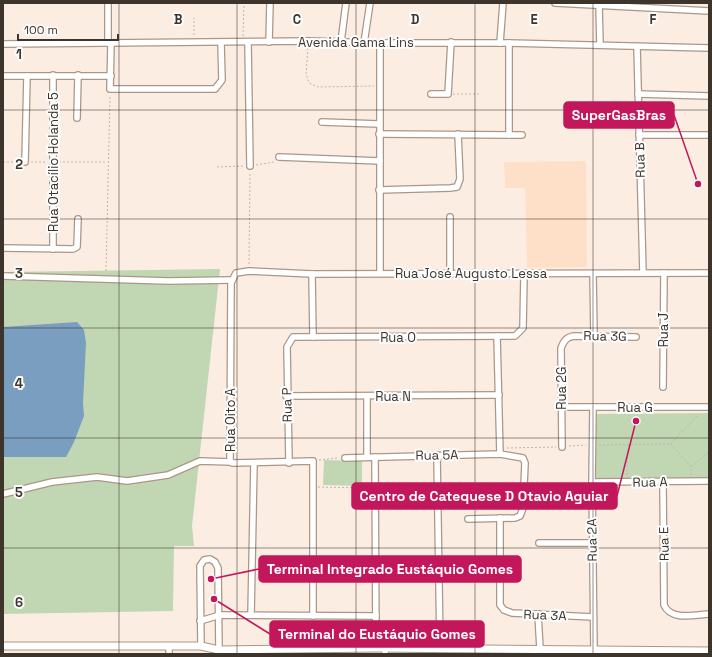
<svg xmlns="http://www.w3.org/2000/svg" width="712" height="657" font-family="'Space Grotesk',sans-serif">
	<rect width="100%" height="100%" fill="#fcede2"/>
	<path fill="#fee0c8" d="M586,161L587,267L527,268L525,188H505L504,162Z"/>
	<g fill="#c1d7b3">
		<path d="M220,269L192,526L194,546H174L173,611L3,614V272Z"/>
		<path d="M709,413V478H596L595,414Z"/>
		<path d="M324,460L362,461V486L323,485Z"/>
	</g>
	<path fill="#7a9ebf" d="M77,322L84,330L86,343L83,403L84,416L74,442L66,457H3V327Z"/>
	<g fill="none" stroke-linecap="round" stroke-linejoin="round">
		<defs>
			<g id="minor">
				<path d="M108,3V43"/>
				<path d="M555,3L709,11"/>
				<path d="M599,5L600,45"/>
				<path d="M269,42L270,3"/>
				<path d="M341,42L346,3"/>
				<path d="M111,43L110,89H215L222,80L221,43"/>
				<path d="M248,43L250,166"/>
				<path d="M364,43L370,3"/>
				<path d="M500,43L503,3"/>
				<path d="M3,44L308,41L380,43H509L709,48"/>
				<path d="M637,47L643,273"/>
				<path d="M53,75V249"/>
				<path d="M3,76H111"/>
				<path d="M431,94H448L451,42"/>
				<path d="M638,94L709,96"/>
				<path d="M77,118L78,75"/>
				<path d="M322,122L379,124"/>
				<path d="M379,134L522,135"/>
				<path d="M509,135V43"/>
				<path d="M639,135H709"/>
				<path d="M279,157L380,161"/>
				<path d="M25,162L27,76"/>
				<path d="M379,190L450,188L457,187L460,179L458,134"/>
				<path d="M3,248L73,249L77,247L78,219"/>
				<path d="M380,273V43"/>
				<path d="M450,273V217"/>
				<path d="M312,274L313,337"/>
				<path d="M593,274L594,335"/>
				<path d="M3,276L168,281L231,280"/>
				<path d="M497,336L500,454"/>
				<path d="M663,387L664,273"/>
				<path d="M286,396L499,395"/>
				<path d="M561,407H709"/>
				<path d="M593,407L592,482L594,650"/>
				<path d="M562,447L561,348C564,341 566,337 574,336L636,337"/>
				<path d="M437,455L440,648"/>
				<path d="M367,457V396"/>
				<path d="M375,457L376,648"/>
				<path d="M345,458L500,454L523,458L525,463L523,508L520,516L515,518L468,519"/>
				<path d="M289,463L287,347L293,337L515,336L523,328L524,275"/>
				<path d="M592,482L709,481"/>
				<path d="M663,482L664,605C671,621 694,615 709,614"/>
				<path d="M3,494L52,482L97,477L127,481L168,475L200,461L231,462"/>
				<path d="M500,518V605L504,610L512,613L593,617"/>
				<path d="M539,543H592"/>
				<path d="M538,614L540,649"/>
				<path d="M251,615L254,463"/>
				<path d="M313,616V461L232,463L230,460L231,283L236,273L249,271L312,274L709,273"/>
				<path d="M200,621L220,615L376,616"/>
				<path d="M169,646V654"/>
				<path d="M201,646L200,566L204,560L210,559L215,562L218,568L219,650"/>
				<path d="M385,654V648"/>
			</g>
			<path id="tertiary" d="M3,646H201L219,650L376,648L709,651"/>
		</defs>
		<use href="#minor" stroke="#ac9685" stroke-width="8"/>
		<use href="#tertiary" stroke="#ac9685" stroke-width="9"/>
		<g stroke="#c2b5ab" stroke-width="1" stroke-dasharray="2 2" stroke-linecap="butt">
			<path d="M194,35V18"/>
			<path d="M243,36L244,3"/>
			<path d="M308,48L306,74L309,83L318,87L374,86"/>
			<path d="M453,94H479"/>
			<path d="M3,162H19"/>
			<path d="M31,162H47"/>
			<path d="M59,162H107"/>
			<path d="M256,165L274,162"/>
			<path d="M217,167L244,166"/>
			<path d="M249,264L250,173"/>
			<path d="M106,271L110,96"/>
			<path d="M671,444L691,467"/>
			<path d="M599,445L670,444L699,414"/>
			<path d="M569,446L586,445"/>
			<path d="M507,448L556,447"/>
			<path d="M319,460L338,458"/>
			<path d="M627,475L628,445"/>
			<path d="M691,475V467L709,452"/>
			<path d="M318,487L369,488"/>
		</g>
		<use href="#minor" stroke="#fff" stroke-width="5.5"/>
		<use href="#tertiary" stroke="#fff" stroke-width="7"/>
	</g>
	<path fill="none" stroke="#3d342c" stroke-width="1" stroke-opacity="0.55" d="M119,3V654M237,3V654M356,3V654M475,3V654M593,3V654M3,110H709M3,219H709M3,328H709M3,438H709M3,548H709"/>
	<g text-anchor="middle" dominant-baseline="central" stroke-width="4" stroke-linejoin="round" paint-order="stroke">
		<g font-size="13" fill="#3d342c" stroke="#fdfdfd">
			<text x="356" y="42">Avenida Gama Lins</text>
			<text transform="translate(640 160) rotate(-91)">Rua B</text>
			<text transform="translate(53 162) rotate(-90)">Rua Otacílio Holanda 5</text>
			<text x="471" y="273">Rua José Augusto Lessa</text>
			<text transform="translate(663 330) rotate(-90)">Rua J</text>
			<text transform="translate(605 336) rotate(1)">Rua 3G</text>
			<text x="398" y="337">Rua O</text>
			<text transform="translate(561 388) rotate(-90)">Rua 2G</text>
			<text x="393" y="396">Rua N</text>
			<text transform="translate(287 405) rotate(-91)">Rua P</text>
			<text x="635" y="407">Rua G</text>
			<text transform="translate(230 420) rotate(-90)">Rua Oito A</text>
			<text transform="translate(437 455) rotate(-1)">Rua 5A</text>
			<text transform="translate(650 482) rotate(-1)">Rua A</text>
			<text transform="translate(592 540) rotate(-91)">Rua 2A</text>
			<text transform="translate(664 544) rotate(-91)">Rua E</text>
			<text transform="translate(545 615) rotate(2)">Rua 3A</text>
		</g>
	</g>
	<g font-size="13" text-anchor="middle" font-weight="bold" fill="#3d342c" stroke="#fdfdfd" stroke-width="4" stroke-linejoin="round" paint-order="stroke">
		<text x="178" y="24">B</text>
		<text x="297" y="24">C</text>
		<text x="415" y="24">D</text>
		<text x="534" y="24">E</text>
		<text x="653" y="24">F</text>
		<text x="19" y="59">1</text>
		<text x="19" y="169">2</text>
		<text x="19" y="278">3</text>
		<text x="19" y="388">4</text>
		<text x="19" y="497">5</text>
		<text x="19" y="607">6</text>
	</g>
	<path fill="none" stroke="#c2185b" stroke-width="1.5" d="M698 184L674 115M636 421L617 496M211 579L259 569M214 599L270 634"/>
	<g fill="#c2185b" stroke="#fdfdfd" stroke-width="1.5">
		<circle cx="698" cy="184" r="4"/>
		<circle cx="636" cy="421" r="4"/>
		<circle cx="211" cy="579" r="4"/>
		<circle cx="214" cy="599" r="4"/>
	</g>
	<g fill="#c2185b" stroke="#c2185b" stroke-width="1.5">
		<rect x="564" y="102" width="110" height="26" rx="4"/>
		<rect x="352" y="483" width="265" height="26" rx="4"/>
		<rect x="259" y="556" width="262" height="26" rx="4"/>
		<rect x="270" y="621" width="214" height="26" rx="4"/>
	</g>
	<g font-size="14" text-anchor="middle" font-weight="bold" fill="#fff">
		<text x="619" y="120">SuperGasBras</text>
		<text x="484" y="501">Centro de Catequese D Otavio Aguiar</text>
		<text x="390" y="574">Terminal Integrado Eustáquio Gomes</text>
		<text x="377" y="639">Terminal do Eustáquio Gomes</text>
	</g>
	<rect width="712" height="657" fill="none" stroke="#3d342c" stroke-width="8"/>
	<path d="M18 34v6h100v-6" fill="none" stroke="#3d342c" stroke-width="2"/>
	<text x="24" y="34" font-size="12" fill="#3d342c" stroke="#fdfdfd" stroke-width="3" paint-order="stroke">100 m</text>
</svg>
